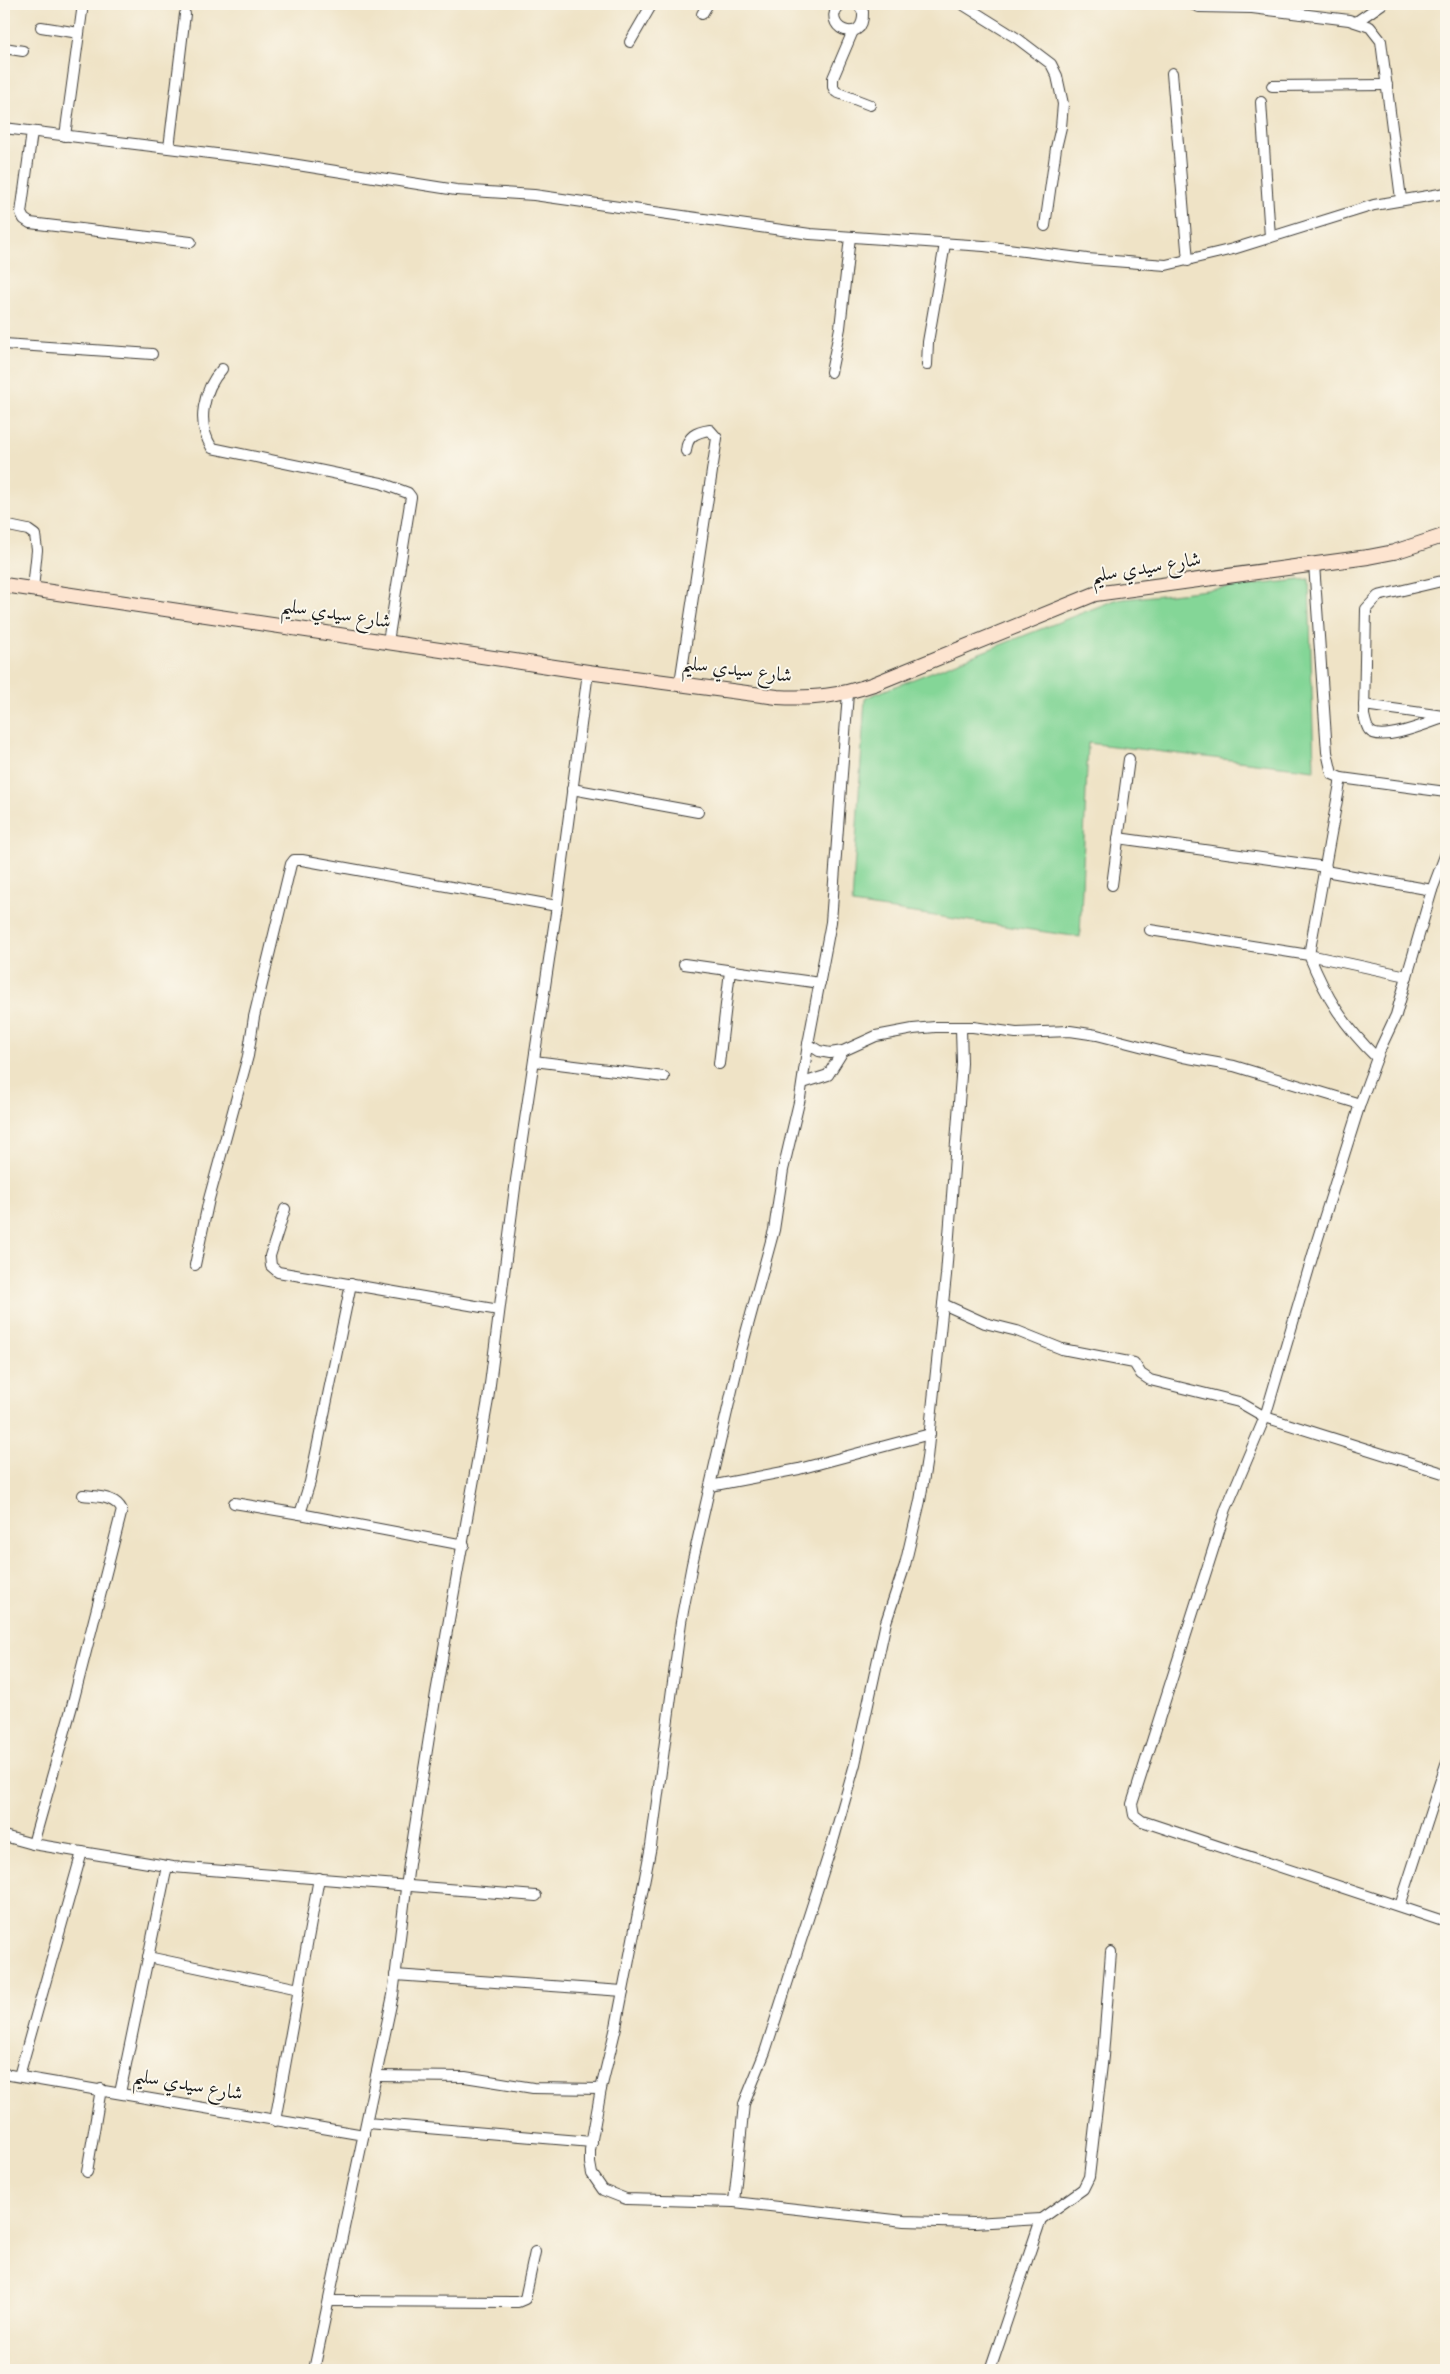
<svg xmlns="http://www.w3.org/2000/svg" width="1450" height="2374" font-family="'IM FELL English',Amiri,serif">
	<rect width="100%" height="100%" fill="#fbf7ec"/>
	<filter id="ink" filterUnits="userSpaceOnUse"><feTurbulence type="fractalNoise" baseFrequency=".02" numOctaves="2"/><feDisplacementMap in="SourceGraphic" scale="10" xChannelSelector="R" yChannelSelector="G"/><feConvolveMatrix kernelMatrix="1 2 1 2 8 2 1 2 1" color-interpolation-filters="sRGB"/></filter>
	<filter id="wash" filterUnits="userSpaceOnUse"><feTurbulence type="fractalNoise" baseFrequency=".0096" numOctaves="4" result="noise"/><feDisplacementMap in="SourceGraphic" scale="20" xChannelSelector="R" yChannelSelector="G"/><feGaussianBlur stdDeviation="1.12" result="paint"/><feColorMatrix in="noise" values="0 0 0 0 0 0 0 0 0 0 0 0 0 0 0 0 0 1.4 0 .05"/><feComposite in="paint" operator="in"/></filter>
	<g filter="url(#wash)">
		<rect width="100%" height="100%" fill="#efe3c6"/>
		<path fill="#84d697" stroke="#50795a" d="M1309,579L1314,770L1088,743L1080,937L852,904L865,698L1115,600Z"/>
	</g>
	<g filter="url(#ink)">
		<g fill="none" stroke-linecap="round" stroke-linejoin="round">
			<defs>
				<g id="minor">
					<path d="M841,4C817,25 865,49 863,12L858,4"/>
					<path d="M962,4L1018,39L1051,64L1057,76L1063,104L1061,127L1056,148L1045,226"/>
					<path d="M1191,4L1199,7L1252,8L1349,20L1370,27L1381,41L1401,199"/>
					<path d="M702,14L708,4"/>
					<path d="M1356,22L1382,4"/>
					<path d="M41,27L79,33"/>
					<path d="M853,31L833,78V87L836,92L870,105"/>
					<path d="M630,42L652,4"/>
					<path d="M4,48L23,51"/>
					<path d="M1172,73L1188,261"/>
					<path d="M1272,86L1387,85"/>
					<path d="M1261,102L1270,237"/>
					<path d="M4,128L266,160L456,190L534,195L810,234L984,246L1087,259L1166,265L1233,249L1374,205L1446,193"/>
					<path d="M32,132L21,213L24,219L30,223L191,242"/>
					<path d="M65,136L83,4"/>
					<path d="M169,148L185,14"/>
					<path d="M4,344L152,354"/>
					<path d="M927,365L928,342L945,244"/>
					<path d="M222,369C203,390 196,423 212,448L381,483L408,493L411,497L388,642"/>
					<path d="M831,372L840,328L850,237"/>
					<path d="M4,525L28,530L35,535L37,550L33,589"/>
					<path d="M1314,564L1327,752L1332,774L1341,778L1446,792"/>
					<path d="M1446,580L1378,596L1366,609L1364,715C1365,719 1366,726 1369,730C1380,744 1431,722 1446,717"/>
					<path d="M680,683L717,438L710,430C696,432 687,436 686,451"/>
					<path d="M848,693L831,922L808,1044L800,1098L783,1170L774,1230L741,1351L692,1564L681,1622L651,1846L616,2027L601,2089L590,2150V2163L592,2174L603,2190L626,2199L734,2202L904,2221L974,2223L1041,2219L990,2370"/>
					<path d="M1364,705L1443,716"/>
					<path d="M1341,778L1309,955L1407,976L1432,890L1446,853"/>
					<path d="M572,789L698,812"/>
					<path d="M1118,838L1326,867"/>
					<path d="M1325,871L1432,890"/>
					<path d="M1112,885L1129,759"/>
					<path d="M1150,930L1309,955C1326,997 1344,1026 1377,1058"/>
					<path d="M684,964L820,983"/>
					<path d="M808,1044L819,1051L830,1053L843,1051L876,1036L913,1029L935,1027H973L1016,1033L1070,1031L1097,1035L1183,1057L1234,1066L1360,1104"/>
					<path d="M534,1061L664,1077"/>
					<path d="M719,1064L730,971"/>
					<path d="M803,1083L828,1075L843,1051"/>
					<path d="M285,1209L270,1256L271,1266L278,1272L499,1310"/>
					<path d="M195,1265L209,1199L248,1056L254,1017L291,864L294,860H302L557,906"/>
					<path d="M943,1304L985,1323L1017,1331L1062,1349L1134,1363L1141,1374L1150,1380L1239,1402L1265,1417L1317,1241L1360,1104L1381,1047L1396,1015L1407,976"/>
					<path d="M1446,1474L1265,1417L1226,1509L1132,1804L1134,1815L1142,1821L1446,1922"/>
					<path d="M710,1486L799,1469L930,1434"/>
					<path d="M234,1503L300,1514L310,1482L351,1284"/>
					<path d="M300,1514L464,1545"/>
					<path d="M4,1836L33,1844L173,1867L536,1896"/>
					<path d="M33,1844L72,1706L122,1510C115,1496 98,1497 83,1495"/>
					<path d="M1400,1906L1446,1764"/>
					<path d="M148,1957L299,1989"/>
					<path d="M395,1975L623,1991"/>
					<path d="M4,2074L364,2135"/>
					<path d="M19,2076L82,1852"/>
					<path d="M376,2076L465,2077L533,2088L601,2089"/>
					<path d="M120,2093L167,1866"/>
					<path d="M275,2121L319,1878"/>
					<path d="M367,2123L592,2142"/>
					<path d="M87,2172L101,2089"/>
					<path d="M734,2202L744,2104L765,2052L834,1838L855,1764L886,1622L905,1565L920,1501L927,1458L946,1275L962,1063L961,1028"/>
					<path d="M1041,2219L1083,2189L1089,2177L1103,2056L1111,1952"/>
					<path d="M329,2301L518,2302L525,2299L535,2252"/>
					<path d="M314,2370L393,1995L409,1864L436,1693L488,1400L516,1180L557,906L588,672"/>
				</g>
				<path id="secondary" d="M4,585L588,672L777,697C814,699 839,696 874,684L1095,594L1368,557L1394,552L1446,535"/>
			</defs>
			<use href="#minor" stroke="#3c3a36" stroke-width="12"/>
			<use href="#secondary" stroke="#3c3a36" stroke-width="16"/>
			<use href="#minor" stroke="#fff" stroke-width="10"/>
			<use href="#secondary" stroke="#fde4d0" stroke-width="14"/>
		</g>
	</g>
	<g text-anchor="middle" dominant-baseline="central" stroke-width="4" stroke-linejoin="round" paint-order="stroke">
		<g font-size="20" fill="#1c1c1c" stroke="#fbf7ec">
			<text transform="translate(1146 568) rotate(-9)">شارع سيدي سليم</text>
			<text transform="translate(336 614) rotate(9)">شارع سيدي سليم</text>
			<text transform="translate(737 670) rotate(7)">شارع سيدي سليم</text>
			<text transform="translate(188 2085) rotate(10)">شارع سيدي سليم</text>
		</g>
	</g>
	<rect width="1450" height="2374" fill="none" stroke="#fbf7ec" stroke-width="20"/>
</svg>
